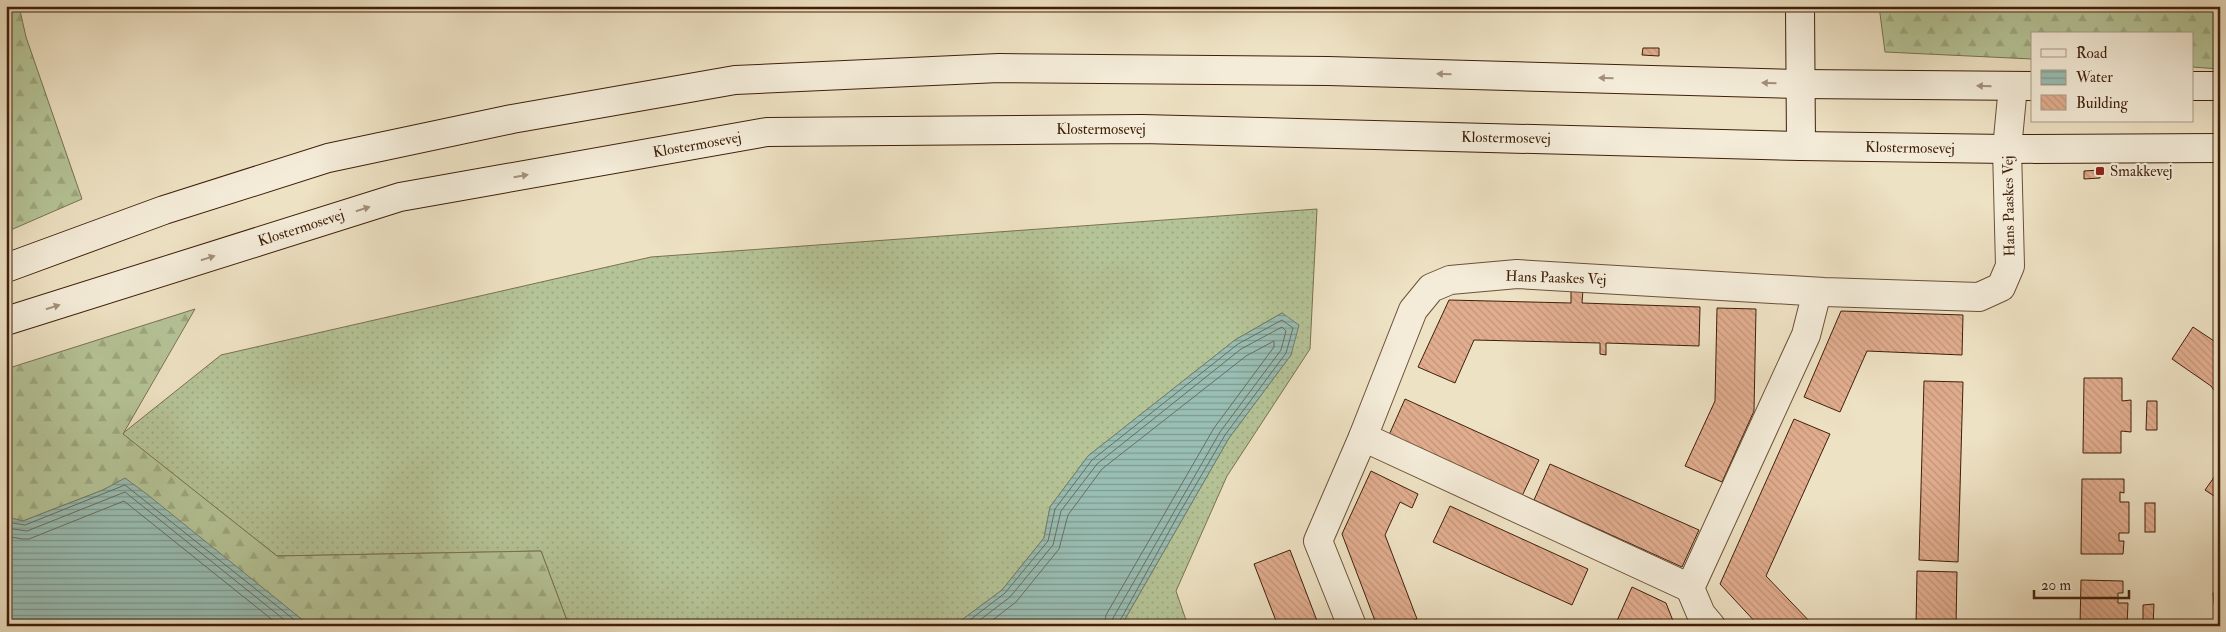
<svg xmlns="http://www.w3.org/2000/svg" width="2226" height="632" font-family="'IM FELL Double Pica',serif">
	<defs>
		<pattern id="grass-dots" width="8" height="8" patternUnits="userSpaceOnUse" patternTransform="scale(1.25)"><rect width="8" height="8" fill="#b5c497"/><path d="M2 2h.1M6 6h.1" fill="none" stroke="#9da881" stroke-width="1.8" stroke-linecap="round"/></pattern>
		<pattern id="forest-firs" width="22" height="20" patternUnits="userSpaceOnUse" patternTransform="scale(1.25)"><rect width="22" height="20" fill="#b5c497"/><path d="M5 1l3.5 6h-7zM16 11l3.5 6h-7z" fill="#9da881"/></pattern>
		<pattern id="water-rules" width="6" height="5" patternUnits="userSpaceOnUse" patternTransform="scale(1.25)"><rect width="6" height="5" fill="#99beb4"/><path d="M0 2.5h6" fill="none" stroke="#7e9a91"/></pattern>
		<pattern id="building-back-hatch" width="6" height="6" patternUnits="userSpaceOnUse" patternTransform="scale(1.25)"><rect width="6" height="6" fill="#e1ad8f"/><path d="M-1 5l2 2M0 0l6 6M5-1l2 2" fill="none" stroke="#c2947a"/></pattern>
	</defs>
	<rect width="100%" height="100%" fill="#eee2c4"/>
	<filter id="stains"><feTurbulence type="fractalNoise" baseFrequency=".004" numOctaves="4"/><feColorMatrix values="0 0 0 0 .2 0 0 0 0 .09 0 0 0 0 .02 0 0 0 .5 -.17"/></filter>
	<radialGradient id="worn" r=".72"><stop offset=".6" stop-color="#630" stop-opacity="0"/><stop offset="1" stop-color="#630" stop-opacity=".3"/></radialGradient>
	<path fill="url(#grass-dots)" stroke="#7a7250" d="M1317,209L1310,349L1227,476L1176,591L1188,626H1121L1229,438L1291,355L1282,313L1235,340L1088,456L1050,507L1044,538L1002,590L959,622L949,626H569L541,551L277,556L122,434L221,355L651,257Z"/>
	<g fill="url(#forest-firs)" stroke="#7a7250">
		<path d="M6,6H19L26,37L82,199L6,232Z"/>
		<path d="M1879,6H2220V69L2192,67V34H2032V59L1885,52Z"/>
		<path d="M195,309L123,434L277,556L541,551L569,626H310L125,479L103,490L23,521L6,517V369Z"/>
	</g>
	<g fill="url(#water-rules)" stroke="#757e70">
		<path d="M1282,313L1299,325L1291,355L1229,438L1121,626H949L959,622L1002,590L1044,538L1050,507L1088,456L1235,340Z"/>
		<path d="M125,478L148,495L310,626H6V517L23,521L103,490Z"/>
	</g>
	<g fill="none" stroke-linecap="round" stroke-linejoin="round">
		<g stroke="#6c6e5e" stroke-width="1">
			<path d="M6,522L25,525L125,485L302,626"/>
			<path d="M6,528L27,531L125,492L292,626"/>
			<path d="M6,536L22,539H29L124,501L280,626"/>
			<path d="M962,626L1005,593L1048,541L1055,509L1092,460L1238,344L1282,320L1293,328L1286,353L1225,435L1177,517L1117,626"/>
			<path d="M972,626L1010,597L1053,545L1061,511L1097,464L1241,349L1282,327L1286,331L1281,350L1220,432L1113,618L1111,626"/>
			<path d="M985,626L1016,602L1059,549L1068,515L1102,469L1246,356L1274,341V347L1214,428L1106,615L1104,626"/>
		</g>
	</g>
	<g fill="url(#building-back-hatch)" stroke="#401f09">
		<path d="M1643,48H1659V56L1642,55Z"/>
		<path d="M2100,170V178L2084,179V171Z"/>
		<path d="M1571,288L1583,289L1582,303L1700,307L1699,346L1606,343V355L1600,354V343L1474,340L1455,383L1418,367L1449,300L1571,303Z"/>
		<path d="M1717,308L1756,309L1754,411L1722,482L1685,466L1715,401Z"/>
		<path d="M1841,311L1963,315L1962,355L1867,351L1840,412L1804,397Z"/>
		<path d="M2193,327L2220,345V390L2216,393L2211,386L2172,359Z"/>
		<path d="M2084,378H2122V401L2131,400V432L2121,431V453H2083Z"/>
		<path d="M1924,381L1963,382L1958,562L1919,560Z"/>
		<path d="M1405,399L1539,460L1522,496L1389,435Z"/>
		<path d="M2147,401H2157V430H2146Z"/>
		<path d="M1794,419L1830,434L1766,576L1814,626H1759L1720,584Z"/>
		<path d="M1550,464L1699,530L1682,567L1534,500Z"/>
		<path d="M2220,469V500L2205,490Z"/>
		<path d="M1371,471L1418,494L1412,508L1400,502L1385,535L1417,619L1400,626H1377L1342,534Z"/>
		<path d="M2082,479H2124V493L2120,492V502H2129V533H2119V541H2124L2123,554H2081Z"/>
		<rect x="2145" y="503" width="10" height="29"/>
		<path d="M1450,506L1588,569L1572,605L1433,542Z"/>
		<path d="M1290,550L1319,626H1278L1254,564Z"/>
		<path d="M1917,571L1957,572L1956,626H1916Z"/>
		<path d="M2081,580L2123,581V593H2118V603H2128L2127,626H2080Z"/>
		<path d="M1632,587L1666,603L1675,626H1621L1616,623Z"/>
		<path d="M2220,592V605H2214L2213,593Z"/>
		<path d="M2154,604L2153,626H2143V605Z"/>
	</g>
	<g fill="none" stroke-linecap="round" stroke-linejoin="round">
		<defs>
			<g id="street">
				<path d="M1363,437L1690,588"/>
				<path d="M1352,626L1318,541L1363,437L1413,310L1431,288L1450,280L1517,274L1824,292L1979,297L2001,287L2010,266L2007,149L2013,86"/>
				<path d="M1711,626L1701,614L1690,588L1806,335L1817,292"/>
			</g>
			<g id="secondary">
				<path d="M1800,6L1801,146"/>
				<path d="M2192,86H2220"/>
				<path d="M6,268L164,210L328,158L512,119L735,80L999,68L1328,71L1800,84L2032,86"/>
				<path d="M6,321L400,197L767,132L1142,129L1801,146L2007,149L2220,148"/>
			</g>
		</defs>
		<use href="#street" stroke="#6c5038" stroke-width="30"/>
		<use href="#secondary" stroke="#401f09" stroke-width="30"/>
		<use href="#street" stroke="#f4ecd9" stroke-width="28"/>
		<use href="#secondary" stroke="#f4ecd9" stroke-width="28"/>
	</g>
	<defs><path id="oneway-solid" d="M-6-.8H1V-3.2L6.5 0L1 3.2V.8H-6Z" transform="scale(1.25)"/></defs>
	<g fill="#a3907b">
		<use href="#oneway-solid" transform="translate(1444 74) rotate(-179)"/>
		<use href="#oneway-solid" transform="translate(1606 78) rotate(-179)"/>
		<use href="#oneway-solid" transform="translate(1769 83) rotate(-178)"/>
		<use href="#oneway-solid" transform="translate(1984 86) rotate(-179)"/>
		<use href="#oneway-solid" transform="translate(521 176) rotate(-10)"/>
		<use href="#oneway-solid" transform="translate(363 209) rotate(-18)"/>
		<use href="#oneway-solid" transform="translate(208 258) rotate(-18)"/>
		<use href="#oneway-solid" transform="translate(53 307) rotate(-18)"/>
	</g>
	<rect fill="#8f2418" stroke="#f4ecd9" stroke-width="2" x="2095" y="166" width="10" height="10" rx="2.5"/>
	<g text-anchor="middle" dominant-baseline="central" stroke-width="4.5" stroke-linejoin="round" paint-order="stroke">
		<g font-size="15" fill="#401f09" stroke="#f4ecd9">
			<text x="1101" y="129">Klostermosevej</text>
			<text transform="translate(1506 138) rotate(1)">Klostermosevej</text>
			<text transform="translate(697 145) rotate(-10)">Klostermosevej</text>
			<text transform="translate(1910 148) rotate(1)">Klostermosevej</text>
			<text transform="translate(2009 206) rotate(-91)">Hans Paaskes Vej</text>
			<text transform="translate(301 228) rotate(-18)">Klostermosevej</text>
			<text transform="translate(1556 278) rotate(2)">Hans Paaskes Vej</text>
		</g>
		<g font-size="15" fill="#401f09" stroke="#f4ecd9" text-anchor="start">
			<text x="2110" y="171">Smakkevej</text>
		</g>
	</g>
	<rect width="2226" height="632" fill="none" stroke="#eee2c4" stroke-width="25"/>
	<rect x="8" y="8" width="2211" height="617" fill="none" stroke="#401f09" stroke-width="2.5"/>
	<rect x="12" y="12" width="2201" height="607" fill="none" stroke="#401f09"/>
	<rect x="2031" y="32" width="162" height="90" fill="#f4ecd9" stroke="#ac9a86"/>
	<rect x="2041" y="49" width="25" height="8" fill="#f4ecd9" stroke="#ac9a86"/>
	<text x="2076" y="58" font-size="15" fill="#401f09">Road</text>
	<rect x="2041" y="70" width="25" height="15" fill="url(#water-rules)" stroke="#ac9a86"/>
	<text x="2076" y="82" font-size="15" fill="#401f09">Water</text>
	<rect x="2041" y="95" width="25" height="15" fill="url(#building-back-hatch)" stroke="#ac9a86"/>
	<text x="2076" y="108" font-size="15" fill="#401f09">Building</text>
	<path d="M2034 590v8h95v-8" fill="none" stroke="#401f09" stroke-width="2.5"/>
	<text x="2041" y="590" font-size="15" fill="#401f09" stroke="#f4ecd9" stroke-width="4" paint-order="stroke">20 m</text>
	<rect width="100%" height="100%" filter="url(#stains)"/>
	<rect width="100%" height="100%" fill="url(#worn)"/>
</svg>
